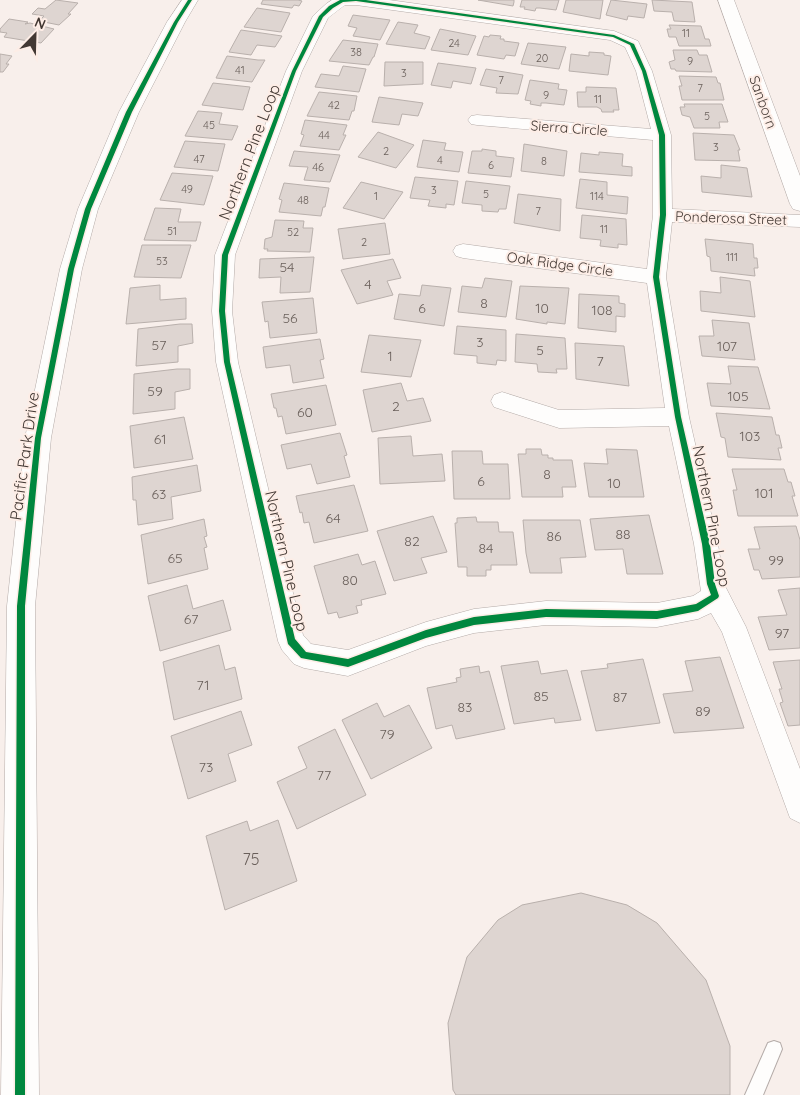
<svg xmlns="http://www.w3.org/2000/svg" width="800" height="1095" font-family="Quicksand,sans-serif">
	<rect width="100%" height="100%" fill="#f8efeb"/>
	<g fill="#ded5d1" stroke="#b9b0ac">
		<path d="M56,0L78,3L68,14H71L59,25L39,21L44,16L32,14L38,8L45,9Z"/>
		<path d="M263,0H298L302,1L299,6L294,5L292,8L261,4Z"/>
		<path d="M478,0H514V2L513,6Z"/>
		<path d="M522,0H559L556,10L540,8H536L535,11L524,9L525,7H520Z"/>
		<path d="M566,0H603L600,19L563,12Z"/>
		<path d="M611,0L647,4L644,18L628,16L627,20L606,15Z"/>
		<path d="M652,0L692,2L695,22L674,21L672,12L654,11Z"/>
		<path d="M257,8L290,13L281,32L244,27Z"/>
		<path d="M353,15L390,20L380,40L353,36L357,28L348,26Z"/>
		<path d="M9,19L28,22L25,24L30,23L54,29L41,43L4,37L7,33L0,32V29Z"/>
		<path d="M398,22L418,25L414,33L430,37L425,49L386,44Z"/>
		<path d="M669,25L701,26L705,39H709L711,46H679L676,37H669L667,29H671Z"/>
		<path d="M440,29L476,36L468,55L431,50Z"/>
		<path d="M241,30L282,36L275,47L257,45L251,55L229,52Z"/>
		<path d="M490,35L501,36L500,39H504V41L519,43L515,56L506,55L504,59L477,55L484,36L489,37Z"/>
		<path d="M343,40L378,44L374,57H373L369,65L329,61Z"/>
		<path d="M528,43L566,47L559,69L521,64Z"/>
		<path d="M673,50H697L699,55H707L712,72L676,71L675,69H671L669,62L675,60Z"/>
		<path d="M589,52L604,53V55L611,56L608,75L569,71L571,54L589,56Z"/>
		<path d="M0,54L12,56L6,64H9L3,72H0Z"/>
		<path d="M227,56L258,60H265L252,82L216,78Z"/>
		<path d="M385,62H423V84L384,86Z"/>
		<path d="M438,63L476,68L471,84L453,81L451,88L431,85Z"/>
		<path d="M343,66L366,69L359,92L315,87L321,74L339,76Z"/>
		<path d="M486,69L523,75L518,94L496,93L497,88L480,85Z"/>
		<path d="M679,76L716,77L718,83H720L724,100H682L679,86H682Z"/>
		<path d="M530,80L559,84L558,89L567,90L564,105L546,103H541V106L530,104L531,101L525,100Z"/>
		<path d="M213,83L250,87L243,110L202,105Z"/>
		<path d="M586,87L616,88L619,110H613L614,112H602L601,109L597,107H578L577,92H586Z"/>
		<path d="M319,92L357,96L354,111H352L349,120L307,116Z"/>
		<path d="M379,97L423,103L418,116L402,114L399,125L372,122Z"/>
		<path d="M684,104H722L728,122H719L720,128H694L690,117L682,115L680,107H685Z"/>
		<path d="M198,111L222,113L219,124L238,126L232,140L185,136Z"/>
		<path d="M305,120L347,125L343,135H346L339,150L300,146L304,135L301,134Z"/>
		<path d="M378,132L414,145L396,168L358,157Z"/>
		<path d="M693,133L734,135L740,150H738L740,161L695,160Z"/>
		<path d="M423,140L446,143L444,150L463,152L459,172L417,167Z"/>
		<path d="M185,141L225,144L218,171L174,167Z"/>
		<path d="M524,144L567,151L564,176L521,171Z"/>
		<path d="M482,149L496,151V156L514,158L511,177L468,173L472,151H482Z"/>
		<path d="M294,151L340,155L330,182L304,180L308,167L289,166Z"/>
		<path d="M599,152L623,154L622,166L632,167V176L579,172L581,153L599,155Z"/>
		<path d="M721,165L747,168L752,197L702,192L701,176L721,178Z"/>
		<path d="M172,173L213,176L204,205L160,200Z"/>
		<path d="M415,177L458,181L454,205L446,204V208L428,206L430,200L410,198Z"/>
		<path d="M580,179L607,182V195L628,197L627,214L576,208Z"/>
		<path d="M466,181L510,186L506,209H499L498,212L482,211V205L462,203Z"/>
		<path d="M361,182L403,192L384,219L343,208Z"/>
		<path d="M284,183L329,188L325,207H323L321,216L279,212L282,200L279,199Z"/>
		<path d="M518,194L561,199L560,231L514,223Z"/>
		<path d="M155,208L181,209L178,222H201L196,241L144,240Z"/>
		<path d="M582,215L626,219L627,245L618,244V248L600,246L601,240L580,238Z"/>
		<path d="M275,220L304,221L303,228H313L310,252L267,251L268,249H264L265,239L272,237Z"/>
		<path d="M385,223L390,254L343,259L338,229Z"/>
		<path d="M705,239L753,244L754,258H757L758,268H754L755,276L711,271L710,257L707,256Z"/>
		<path d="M142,245H191L181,278L134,277Z"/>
		<path d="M314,257L310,292L280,293L281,277L259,278L260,259Z"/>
		<path d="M393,259L401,278L387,281L393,295L357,304L341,270Z"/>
		<path d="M720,277L750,281L755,317L701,311L700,291L721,293Z"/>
		<path d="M485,278L512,281L506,317L458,312L462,286L482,288Z"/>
		<path d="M160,285V300L186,298V319L126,324L130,288Z"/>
		<path d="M422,285L451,288L444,326L394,319L399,294L420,296Z"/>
		<path d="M520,286L569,288L565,324L547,322V324L516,319Z"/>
		<path d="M579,294L619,296V303L625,304V317L616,316V332L578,328Z"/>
		<path d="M313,298L317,333L270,338L268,321L265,322L262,302Z"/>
		<path d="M712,320L749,323L755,360L702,356L699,336H714Z"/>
		<path d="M180,324H192L193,343L178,346V362L136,366L138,329Z"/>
		<path d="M457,326L506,330V361L497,360L496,365L477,363V356L454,354Z"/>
		<path d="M516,334L565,338L567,369H556L557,373L538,372L537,364L515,362Z"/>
		<path d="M369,335L421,340L411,377L361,372Z"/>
		<path d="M320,339L324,359L320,360L324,378L293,383L290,365L266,368L263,347Z"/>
		<path d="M575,343L624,346L629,386L576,379Z"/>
		<path d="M728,366L758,367L770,409L711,406L707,383L731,384Z"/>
		<path d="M177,369H190V389L175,392V409L133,414L134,374Z"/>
		<path d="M401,383L407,401L423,398L431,421L372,432L363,390Z"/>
		<path d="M326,385L336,425L286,434L282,416L278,417L276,408H274L271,394Z"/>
		<path d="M716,413L772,417L776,435H779L782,448H778L781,460L728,457L725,438L721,437Z"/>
		<path d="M184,417L193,459L134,468L130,426Z"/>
		<path d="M340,433L347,455L344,456L350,477L317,484L311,464L287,469L281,445Z"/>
		<path d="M411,436L413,456L442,454L445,481L380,484L378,438Z"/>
		<path d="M526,449H541L542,455H548V458H553V460H572L576,487H562L563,497H522L518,454H526Z"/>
		<path d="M606,449L637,450L644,497H589L584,463L608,464Z"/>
		<path d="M452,451H482L483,464H508L510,499H454Z"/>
		<path d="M197,465L201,491L171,497L173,519L138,525L136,500H133L132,477Z"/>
		<path d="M732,469H784L788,482H791L795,496H792L798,516H738L733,490H737Z"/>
		<path d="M354,485L368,531L314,543L309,522L304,523L302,512L300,513L296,496Z"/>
		<path d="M649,515L663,574H627L623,549L595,550L590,519Z"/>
		<path d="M433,516L447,552L421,558L427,573L394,581L377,531Z"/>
		<path d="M476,517L477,522H498L499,532H513L517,565H491V570H486V576H467V567H458L455,523H457V518Z"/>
		<path d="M204,519L207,536L204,537L207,547L204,548L208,569L148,584L141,535Z"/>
		<path d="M523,520H580L586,557L560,558L562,573H530L526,553Z"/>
		<path d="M796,526L800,540V577L762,579L759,570H754L748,549H760L754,527Z"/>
		<path d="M358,554L362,565L375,561L386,594L361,600L362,605L356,606L358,613L339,618L337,612L328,614L314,566Z"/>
		<path d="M187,585L193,609L223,600L231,630L160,651L148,596Z"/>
		<path d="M800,588V648L769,650L758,617L787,615L778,590Z"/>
		<path d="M219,645L225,670L235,667L242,699L174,720L163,662Z"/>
		<path d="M720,657L744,728L674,733L663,694L693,691L685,661Z"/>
		<path d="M643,659L660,723L596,731L581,671L608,668L607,664Z"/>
		<path d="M800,660V725L788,726L780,703L783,702L779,689H782L773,662Z"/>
		<path d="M538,661L541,674L567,670L581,720L555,723L554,718L514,724L501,666Z"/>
		<path d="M479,666L480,673L489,671L505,729L456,739L452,725L436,729L427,688L457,682L456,678L461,677L460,669Z"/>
		<path d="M377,703L384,717L409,705L432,748L371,779L342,720Z"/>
		<path d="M241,711L252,745L228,754L236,781L188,799L171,736Z"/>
		<path d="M335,729L366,795L297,829L277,782L307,768L298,747Z"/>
		<path d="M278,820L297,881L225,910L206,836L247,821L250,831Z"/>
		<path d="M581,893L627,905L657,923L706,980L730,1046V1095H456L453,1090L448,1023L467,957L498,920L522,905Z"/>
	</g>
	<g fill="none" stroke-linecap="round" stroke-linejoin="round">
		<defs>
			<path id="lane" d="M774,1041L780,1043L782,1049L763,1095H745L768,1043Z"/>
			<path id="street" d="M332,0H389L614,31L638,41L652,71L671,135L672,209L800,215V227L672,222L666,277L689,417L718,544L724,584L746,627L800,769V823L790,818L722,632L711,613L698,619L657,627L546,625L474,633L426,646L348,676L304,668L294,664L282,650L278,641L216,362L212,311L215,255L286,71L313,16L326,4ZM345,5H356L610,40L625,47L636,71L651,129L477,115L471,116L468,120L471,124L477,125L653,140V215L647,269L463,244L456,246L453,251L456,256L463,258L647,283L665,408L559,410L502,392L494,395L491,401L494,407L559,428L669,426L694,544L701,591L693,596L657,603L546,601L474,609L426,622L348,650L311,644L303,635L238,362L232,311L235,255L302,71L328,18Z"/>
			<g id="secondary">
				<path d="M182,0H198L185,22L139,112L98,209L82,269L51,438L35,606L39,1095H1L7,606L25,438L60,269L78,209L119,112L167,22Z"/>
				<path d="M718,0H734L800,176V211L793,209L790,204Z"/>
			</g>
		</defs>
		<use href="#lane" stroke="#b4aba8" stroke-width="2"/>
		<use href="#street" stroke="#b4aba8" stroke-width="1"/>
		<use href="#secondary" stroke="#b4aba8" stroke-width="1"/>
		<use href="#lane" fill="#fefdfc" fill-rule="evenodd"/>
		<use href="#street" fill="#fefdfc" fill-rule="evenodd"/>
		<use href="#secondary" fill="#fefdfc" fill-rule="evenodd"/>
		<defs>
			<g id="cycleway">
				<path d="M188,0H192L178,22L132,112L91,209L74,269L41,438L25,606V1095H15L17,606L35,438L68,269L85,209L126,112L174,22Z"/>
				<path d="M340,0H366L614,35L634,44L646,71L665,135L666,215L659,277L681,417L710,544L715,584L719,596L718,598L698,611L657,619L546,617L474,625L426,638L348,667L301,658L288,644L224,362L219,311L222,255L292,71L319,16L329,6ZM356,1L613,37L630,45L642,71L659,135L660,215L653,277L675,417L702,544L707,584L711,595L696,604L657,611L546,609L474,617L426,630L348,659L306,652L295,639L230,362L225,311L228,255L296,71L323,17L333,8L343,2Z"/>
			</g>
		</defs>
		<use href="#cycleway" stroke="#fdede6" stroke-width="3"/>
		<use href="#cycleway" fill="#00873e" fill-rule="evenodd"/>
	</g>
	<g text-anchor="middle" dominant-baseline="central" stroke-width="4" stroke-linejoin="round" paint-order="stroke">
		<g font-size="11" fill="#695f5a">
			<text x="686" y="33">11</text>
			<text x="454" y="43">24</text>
			<text x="356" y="52">38</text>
			<text x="542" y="58">20</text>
			<text x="690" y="61">9</text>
			<text x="240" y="70">41</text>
			<text x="404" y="73">3</text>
			<text x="501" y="80">7</text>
			<text x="700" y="88">7</text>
			<text x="546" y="95">9</text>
			<text x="598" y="99">11</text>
			<text x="334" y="105">42</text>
			<text x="707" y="116">5</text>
			<text x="209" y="125">45</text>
			<text x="324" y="135">44</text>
			<text x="716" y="147">3</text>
			<text x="386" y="151">2</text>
			<text x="199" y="159">47</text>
			<text x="440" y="160">4</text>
			<text x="544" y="161">8</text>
			<text x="491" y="165">6</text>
			<text x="318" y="167">46</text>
			<text x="187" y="189">49</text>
			<text x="434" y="190">3</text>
			<text x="486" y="194">5</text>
			<text x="376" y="196">1</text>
			<text x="597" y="196">114</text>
			<text x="303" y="200">48</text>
			<text x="538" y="211">7</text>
			<text x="604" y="229">11</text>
			<text x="172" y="231">51</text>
			<text x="293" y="232">52</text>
			<text x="364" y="242">2</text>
			<text x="732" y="257">111</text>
			<text x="162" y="261">53</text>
		</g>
		<g font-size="14" fill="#423833" stroke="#fdede6">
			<text transform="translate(763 102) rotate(70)">Sanborn</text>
			<text transform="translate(569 128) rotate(4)">Sierra Circle</text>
			<text transform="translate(731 218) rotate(2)">Ponderosa Street</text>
			<text transform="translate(560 264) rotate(8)">Oak Ridge Circle</text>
		</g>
		<g font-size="14" fill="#695f5a">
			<text x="287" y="267">54</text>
			<text x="368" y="284">4</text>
			<text x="484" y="303">8</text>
			<text x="422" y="308">6</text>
			<text x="542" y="308">10</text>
			<text x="602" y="310">108</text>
			<text x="290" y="318">56</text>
			<text x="480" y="342">3</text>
			<text x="159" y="345">57</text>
			<text x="727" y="346">107</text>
			<text x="540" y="350">5</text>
			<text x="390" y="356">1</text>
			<text x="600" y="361">7</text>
			<text x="155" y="391">59</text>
			<text x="738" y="396">105</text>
			<text x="396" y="406">2</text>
			<text x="305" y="412">60</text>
			<text x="750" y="436">103</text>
			<text x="160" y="439">61</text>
			<text x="547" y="474">8</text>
			<text x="481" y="481">6</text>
			<text x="614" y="483">10</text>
			<text x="764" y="493">101</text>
			<text x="159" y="494">63</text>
			<text x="333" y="518">64</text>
			<text x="623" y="534">88</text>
			<text x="554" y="536">86</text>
			<text x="412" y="541">82</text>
			<text x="486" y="548">84</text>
			<text x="175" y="558">65</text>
			<text x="776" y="560">99</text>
			<text x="350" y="580">80</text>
			<text x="191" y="619">67</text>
			<text x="782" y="633">97</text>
			<text x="203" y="685">71</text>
			<text x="541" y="696">85</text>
			<text x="620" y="697">87</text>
			<text x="465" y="707">83</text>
			<text x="703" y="711">89</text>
			<text x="387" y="734">79</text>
			<text x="206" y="767">73</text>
			<text x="324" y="775">77</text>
		</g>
		<g font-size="16" fill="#423833" stroke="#fdede6">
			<text transform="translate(249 152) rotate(-69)">Northern Pine Loop</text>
			<text transform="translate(24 456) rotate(-82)">Pacific Park Drive</text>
			<text transform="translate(712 516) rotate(79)">Northern Pine Loop</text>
			<text transform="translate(287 561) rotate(77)">Northern Pine Loop</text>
		</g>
		<g font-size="16" fill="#695f5a">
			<text x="251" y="859">75</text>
		</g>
	</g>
	<g transform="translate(35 35) rotate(23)" stroke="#fdede6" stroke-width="4" paint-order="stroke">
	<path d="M0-4L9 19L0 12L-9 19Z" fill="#423833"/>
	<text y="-8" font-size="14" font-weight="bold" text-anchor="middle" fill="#423833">N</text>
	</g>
</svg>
